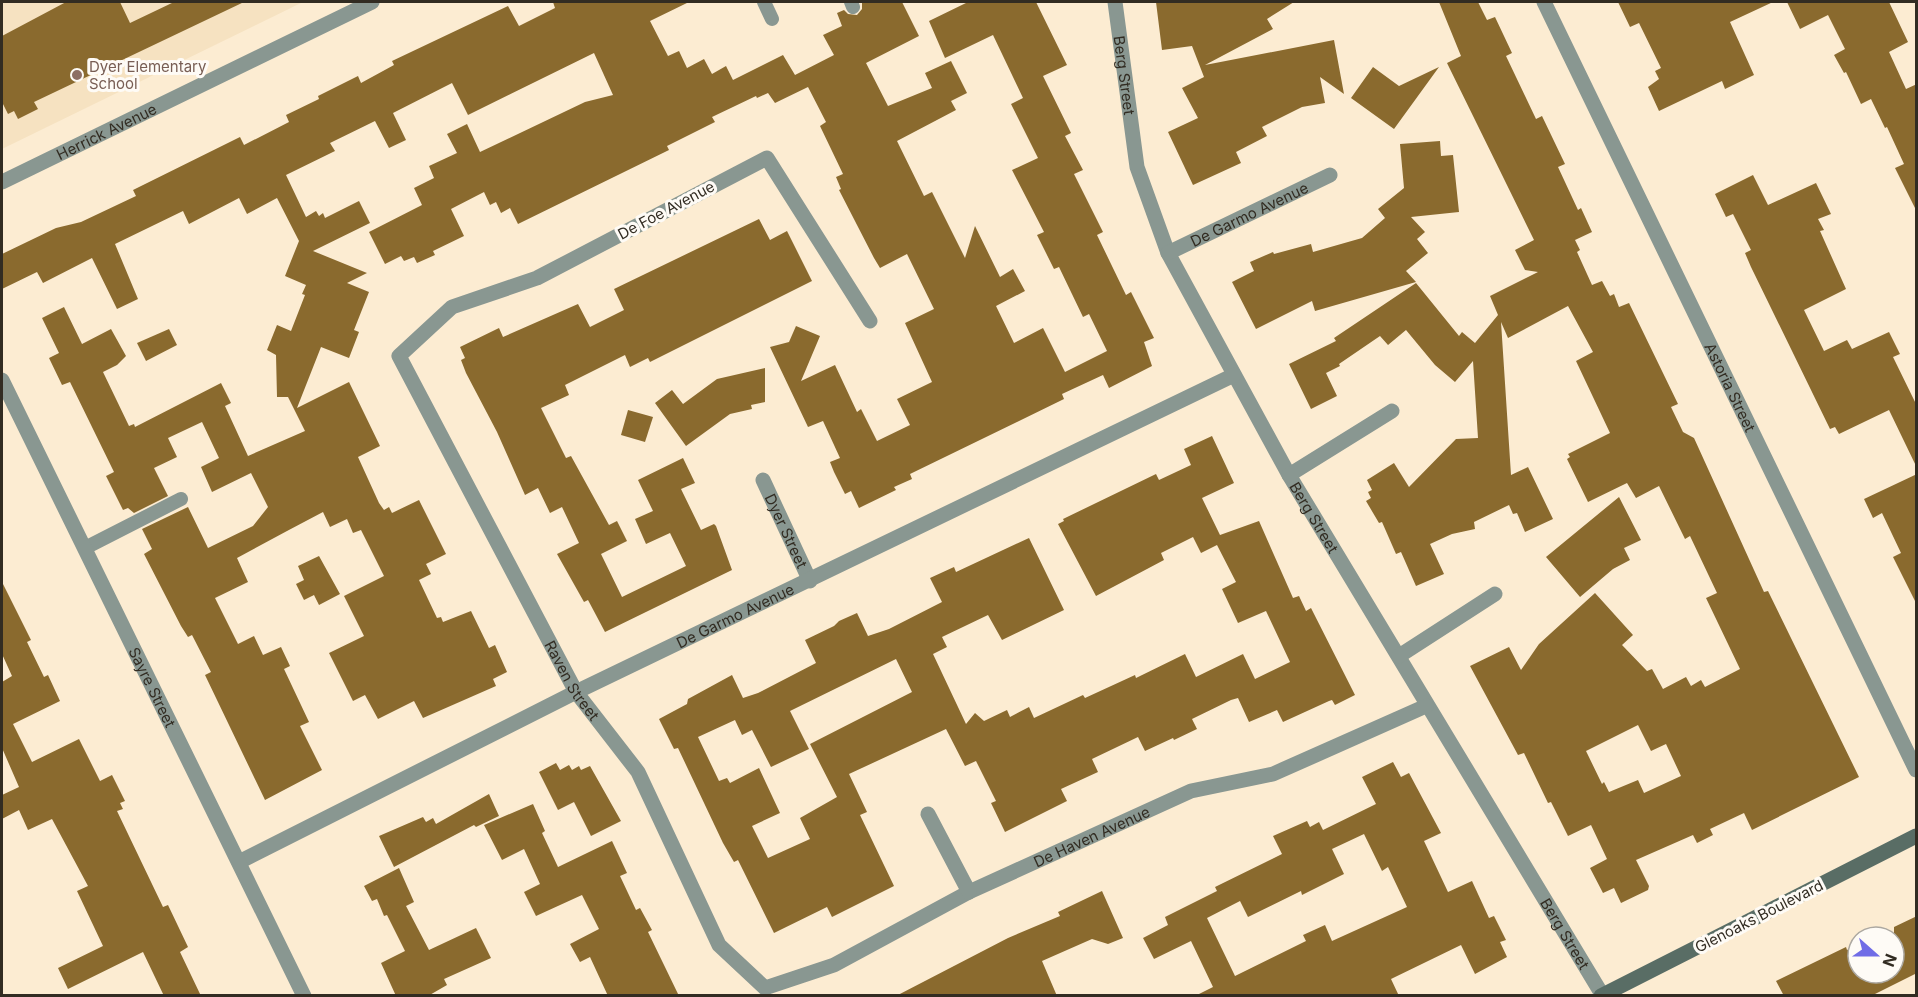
<svg xmlns="http://www.w3.org/2000/svg" width="1918" height="997" font-family="Inter,sans-serif">
	<rect width="100%" height="100%" fill="#fcecd2"/>
	<path fill="#f6e2c1" d="M2,2H303L2,149Z"/>
	<g fill="#8a6a2e" fill-rule="evenodd">
		<path d="M66,2H120L130,23L174,2H244L34,102L38,109L18,119L14,111L8,114L2,102V36Z"/>
		<path d="M553,2H689L650,21L668,56L679,51L687,68L704,59L712,74L726,66L733,80L783,55L795,75L834,55L823,35L842,26L837,13L844,10L848,14L857,15L862,9V2H902L919,36L866,63L888,106L932,88L925,73L951,61L967,93L951,101L956,110L897,141L924,196L932,192L965,258L975,226L1000,277L1013,269L1025,291L996,306L1014,343L1043,328L1065,372L1107,351L1089,314L1083,317L1059,267L1054,269L1037,235L1044,232L1012,170L1038,158L1011,104L1023,98L993,35L945,58L929,21L968,2H1036L1067,65L1043,76L1071,133L1065,136L1083,170L1074,174L1103,232L1097,235L1126,295L1131,292L1154,338L1144,342L1152,366L1109,388L1103,375L1062,394L1064,399L910,474L912,479L894,487L896,490L859,508L851,491L845,494L834,472L830,462L840,458L823,421L808,427L770,347L789,342L796,326L820,336L801,381L835,365L857,412L861,409L877,441L910,425L897,399L932,382L905,323L934,309L907,254L880,268L874,258L839,190L841,189L836,177L843,174L820,126L826,122L808,87L775,103L768,93L757,98L756,96L712,117L715,122L667,146L669,150L518,224L510,208L501,213L496,202L490,205L484,192L451,209L464,236L433,251L435,255L417,263L414,257L404,261L401,256L385,264L369,232L422,205L414,188L434,178L429,166L457,153L447,134L467,124L480,152L585,102L613,95L594,53L468,115L452,83L393,113L406,140L389,148L375,121L330,143L335,151L286,175L306,217L316,211L319,216L323,213L325,218L359,201L370,223L313,251L367,273L347,283L369,292L354,330L359,332L349,358L321,347L297,408L349,382L380,446L358,457L379,503L384,510L389,507L392,513L419,500L446,554L426,564L431,574L419,580L437,618L441,617L443,622L471,611L489,648L495,645L507,672L493,679L496,686L423,718L414,701L378,719L365,695L353,701L329,653L364,636L344,596L384,576L361,530L353,533L347,519L330,527L323,512L287,531L237,558L248,582L215,598L238,644L254,636L263,655L281,647L290,666L284,669L309,722L300,726L322,770L265,800L205,675L211,672L192,635L188,637L181,626L144,554L152,549L142,529L188,507L208,548L253,526L268,507L251,473L212,492L201,467L219,458L202,422L168,438L177,457L154,468L168,496L134,513L128,508L123,510L106,476L114,472L70,382L62,385L49,358L59,353L42,318L64,307L82,344L111,329L126,356L117,365L103,372L129,426L134,424L135,427L221,383L231,403L225,406L248,456L305,431L288,397H277L276,355L267,350L277,325L291,331L305,295L302,294L306,285L285,276L299,241L277,198L247,214L239,198L189,224L183,211L115,244L138,299L117,309L92,258L43,283L37,272L2,289V254L56,228L81,222L136,196L133,190L240,137L244,145L289,122L286,115L319,99L318,96L358,76L361,83L394,65L392,61L508,6L519,26L555,8Z"/>
		<path d="M1156,2H1294L1267,19L1273,29L1205,65L1334,40L1344,94L1320,77L1325,103L1302,107L1262,127L1267,136L1236,152L1241,163L1193,185L1168,132L1198,118L1182,88L1204,77L1192,46L1162,50Z"/>
		<path d="M1439,2H1478L1487,20L1495,17L1512,53L1506,56L1536,119L1542,116L1565,164L1558,167L1578,210L1581,208L1592,232L1575,240L1580,250L1577,252L1592,285L1602,281L1610,296L1614,294L1619,307L1629,303L1678,404L1671,407L1683,432L1694,438L1764,592L1768,591L1859,777L1752,830L1744,813L1710,829L1713,835L1697,843L1693,835L1636,860L1649,886L1648,890L1621,903L1614,888L1603,893L1590,868L1607,859L1591,825L1568,836L1551,802L1548,803L1524,753L1518,755L1470,666L1509,647L1521,670L1539,644L1595,593L1633,635L1622,645L1647,671L1652,669L1663,689L1686,677L1691,686L1701,680L1705,687L1740,669L1706,598L1717,593L1690,536L1685,539L1659,486L1636,498L1627,483L1588,502L1567,459L1570,457L1568,454L1610,433L1576,361L1593,352L1568,306L1508,338L1501,322L1511,475L1528,467L1553,519L1525,532L1517,513L1513,514L1509,505L1474,522L1475,529L1452,534L1430,544L1444,574L1416,586L1401,552L1396,554L1382,522L1379,523L1366,501L1371,498L1368,492L1372,490L1367,480L1394,463L1409,487L1456,439L1478,438L1473,361L1455,382L1435,365L1406,330L1388,345L1380,336L1339,364L1340,366L1326,373L1337,396L1311,409L1289,364L1336,341L1334,338L1416,283L1459,336L1462,332L1475,343L1498,315L1490,296L1538,272L1525,270L1515,250L1534,240L1447,63L1461,56ZM1638,725L1651,751L1666,744L1681,776L1644,793L1638,780L1609,792L1604,782L1602,784L1586,751Z"/>
		<path d="M1618,2H1773L1730,22L1754,75L1725,89L1722,81L1659,111L1648,87L1659,79L1655,71L1661,68L1639,23L1630,27Z"/>
		<path d="M1787,2H1889L1908,42L1889,52L1906,89L1917,84V212L1895,168L1904,164L1887,127L1885,128L1871,99L1861,104L1846,72L1844,73L1834,55L1845,49L1828,15L1800,29Z"/>
		<path d="M1373,67L1399,86L1439,67L1394,129L1351,98Z"/>
		<path d="M1440,141L1441,156L1453,155L1459,212L1411,217L1425,232L1417,239L1428,253L1406,271L1416,282L1315,311L1312,301L1256,329L1232,282L1254,271L1250,262L1273,252L1274,254L1311,244L1313,252L1362,238L1385,218L1378,209L1404,188L1400,144Z"/>
		<path d="M1753,175L1768,205L1816,183L1831,214L1818,219L1824,230L1820,231L1846,289L1804,310L1824,351L1847,340L1852,349L1889,332L1900,354L1893,357L1917,406V468L1889,410L1839,434L1835,427L1830,429L1751,267L1745,253L1751,250L1733,214L1726,217L1715,194Z"/>
		<path d="M759,219L770,240L787,231L812,281L650,362L648,358L630,367L625,355L565,385L569,395L541,408L566,458L571,456L609,525L617,521L627,541L601,554L622,597L686,566L670,533L646,544L635,519L653,511L638,480L683,458L695,483L681,489L701,530L714,524L716,526L732,570L605,632L588,600L584,602L557,554L579,543L562,507L550,513L538,488L525,495L497,432L466,373L461,360L465,358L460,347L499,328L503,337L578,304L590,327L624,310L614,289Z"/>
		<path d="M169,329L177,345L146,361L137,343Z"/>
		<path d="M765,368V402L751,405L752,409L730,414L686,446L655,403L672,390L683,404L717,379Z"/>
		<path d="M628,410L653,417L645,442L621,435Z"/>
		<path d="M1212,436L1234,483L1202,498L1220,535L1259,521L1293,598L1299,596L1306,611L1311,608L1355,695L1335,705L1332,700L1329,701L1283,722L1277,710L1249,722L1238,698L1231,700L1192,719L1197,729L1174,740L1173,738L1145,751L1138,737L1092,759L1098,772L1061,789L1067,801L1005,832L991,803L996,801L976,761L965,766L946,729L849,774L867,812L860,815L894,886L832,917L827,907L774,933L738,860L734,862L723,843L678,748L674,749L659,719L687,704L688,699L732,675L743,698L758,693L816,663L805,640L834,626L839,621L857,613L868,636L889,629L942,602L930,578L954,567L956,572L1029,538L1064,610L1002,640L988,615L942,637L947,647L933,654L966,724L975,713L984,721L1007,710L1010,717L1029,707L1034,718L1083,695L1085,698L1135,675L1136,678L1185,654L1196,677L1243,654L1255,679L1290,662L1266,611L1238,623L1222,589L1236,582L1217,545L1201,553L1193,537L1161,553L1164,560L1096,596L1058,524L1064,521L1063,519L1156,474L1159,480L1191,465L1184,449ZM896,659L912,692L810,744L837,797L800,818L810,839L768,858L752,826L780,813L759,768L730,783L727,778L719,781L698,737L735,720L742,735L752,730L771,767L809,749L790,711Z"/>
		<path d="M1917,474V605L1893,557L1901,553L1882,513L1873,518L1864,499Z"/>
		<path d="M1619,497L1641,540L1624,548L1630,560L1613,569L1580,597L1546,557Z"/>
		<path d="M319,556L340,594L319,605L314,595L304,600L296,584L304,580L298,566Z"/>
		<path d="M2,582L31,640L27,642L44,677L48,675L60,701L13,724L32,762L79,739L100,781L112,775L125,801L120,803L123,809L117,811L163,907L168,905L188,947L180,952L201,996H164L143,952L68,989L58,968L103,946L77,891L88,886L52,819L28,830L19,810L2,819V795L19,787L2,748V682L12,676L2,654Z"/>
		<path d="M1393,762L1401,777L1409,773L1441,833L1424,841L1448,892L1472,881L1489,918L1494,916L1506,940L1500,942L1507,957L1475,974L1461,945L1391,979L1399,996H1195L1213,987L1191,941L1154,959L1143,938L1168,925L1165,917L1217,891L1215,887L1282,854L1273,836L1307,821L1310,827L1319,822L1323,830L1376,804L1362,777ZM1364,834L1382,871L1388,867L1407,907L1332,941L1325,925L1303,935L1306,941L1235,976L1207,918L1240,901L1248,917L1301,891L1302,895L1344,874L1332,849Z"/>
		<path d="M556,763L560,770L569,765L572,770L579,766L581,770L590,766L621,821L591,836L574,802L558,810L539,772Z"/>
		<path d="M489,794L499,816L476,827L474,825L394,867L379,836L423,817L426,822L433,818L436,824Z"/>
		<path d="M533,804L545,831L542,833L558,867L612,841L627,873L620,876L636,910L640,908L652,930L648,932L679,996H608L590,957L580,962L570,944L599,929L582,895L536,916L524,892L540,884L524,849L502,860L484,825Z"/>
		<path d="M399,868L414,902L406,906L429,950L476,928L491,958L444,979L447,985L428,996H396L381,963L405,951L387,915L384,916L377,899L372,901L364,886Z"/>
		<path d="M1102,891L1123,938L1108,944L1092,939L1042,961L1057,996H896L1008,938L1060,916L1058,912Z"/>
		<path d="M1917,916V973L1871,996H1784L1776,981L1846,947L1847,950L1858,945V973H1894V927Z"/>
	</g>
	<g fill="none" stroke-linecap="round" stroke-linejoin="round">
		<g stroke="#899791" stroke-width="14">
			<path d="M764,2L772,19"/>
			<path d="M851,2L853,7"/>
			<path d="M85,548L181,499"/>
		</g>
		<g stroke="#899791" stroke-width="15">
			<path id="s1" d="M1115,2L1137,167L1168,253L1289,475L1603,996"/>
			<path id="s2" d="M1544,2L1916,770"/>
			<path id="s3" d="M1168,253L1330,175"/>
			<path id="s4" d="M870,321L767,158L537,278L452,307L399,356L576,692L638,772L719,945L765,988L834,965L969,892L1191,791L1273,774L1426,706"/>
			<path d="M1289,475L1392,411"/>
			<path id="s5" d="M763,480L810,581"/>
			<path d="M1399,656L1495,594"/>
			<path d="M928,814L969,892"/>
			<path id="s6" d="M239,862L576,692L1234,375"/>
		</g>
		<g stroke="#899791" stroke-width="15">
			<path id="s7" d="M2,182L372,2"/>
			<path id="s8" d="M2,380L304,996"/>
		</g>
		<path stroke="#596d65" stroke-width="15" d="M1601,996L1916,836"/>
	</g>
	<circle fill="#8d6e63" stroke="#fefbf6" stroke-width="2" cx="77" cy="75" r="6"/>
	<g text-anchor="middle" dominant-baseline="central" stroke-width="6" stroke-linejoin="round" paint-order="stroke">
		<g font-size="15" fill="#785e54" stroke="#fefbf6" text-anchor="start">
			<text x="89" y="66">Dyer Elementary<tspan x="89" dy="17">School</tspan></text>
		</g>
		<g font-size="15" fill="#322c22" stroke="#fefbf6">
			<text stroke="none"><textPath href="#s1" startOffset="74">Berg Street</textPath></text>
			<text stroke="none"><textPath href="#s7" startOffset="116">Herrick Avenue</textPath></text>
			<text transform="translate(666 210) rotate(-28)">De Foe Avenue</text>
			<text stroke="none"><textPath href="#s3" startOffset="90">De Garmo Avenue</textPath></text>
			<text stroke="none"><textPath href="#s2" startOffset="428">Astoria Street</textPath></text>
			<text stroke="none"><textPath href="#s1" startOffset="560">Berg Street</textPath></text>
			<text stroke="none"><textPath href="#s5" startOffset="56">Dyer Street</textPath></text>
			<text stroke="none"><textPath href="#s6" startOffset="554">De Garmo Avenue</textPath></text>
			<text stroke="none"><textPath href="#s4" startOffset="982">Raven Street</textPath></text>
			<text stroke="none"><textPath href="#s8" startOffset="342">Sayre Street</textPath></text>
			<text stroke="none"><textPath href="#s4" startOffset="1710">De Haven Avenue</textPath></text>
			<text transform="translate(1759 916) rotate(-27)">Glenoaks Boulevard</text>
			<text stroke="none"><textPath href="#s1" startOffset="1046">Berg Street</textPath></text>
		</g>
	</g>
	<rect width="1918" height="997" fill="none" stroke="#322c22" stroke-width="6"/>
	<g transform="translate(1876 955) rotate(111)"><circle r="28" fill="#fefbf6" stroke="#aca8a1" stroke-width="1.5"/>
	<path d="M0-4.5L10 22L0 15L-10 22Z" fill="#706ce6"/>
	<text y="-9" font-size="16" font-weight="bold" text-anchor="middle" fill="#322c22">N</text>
	</g>
</svg>
